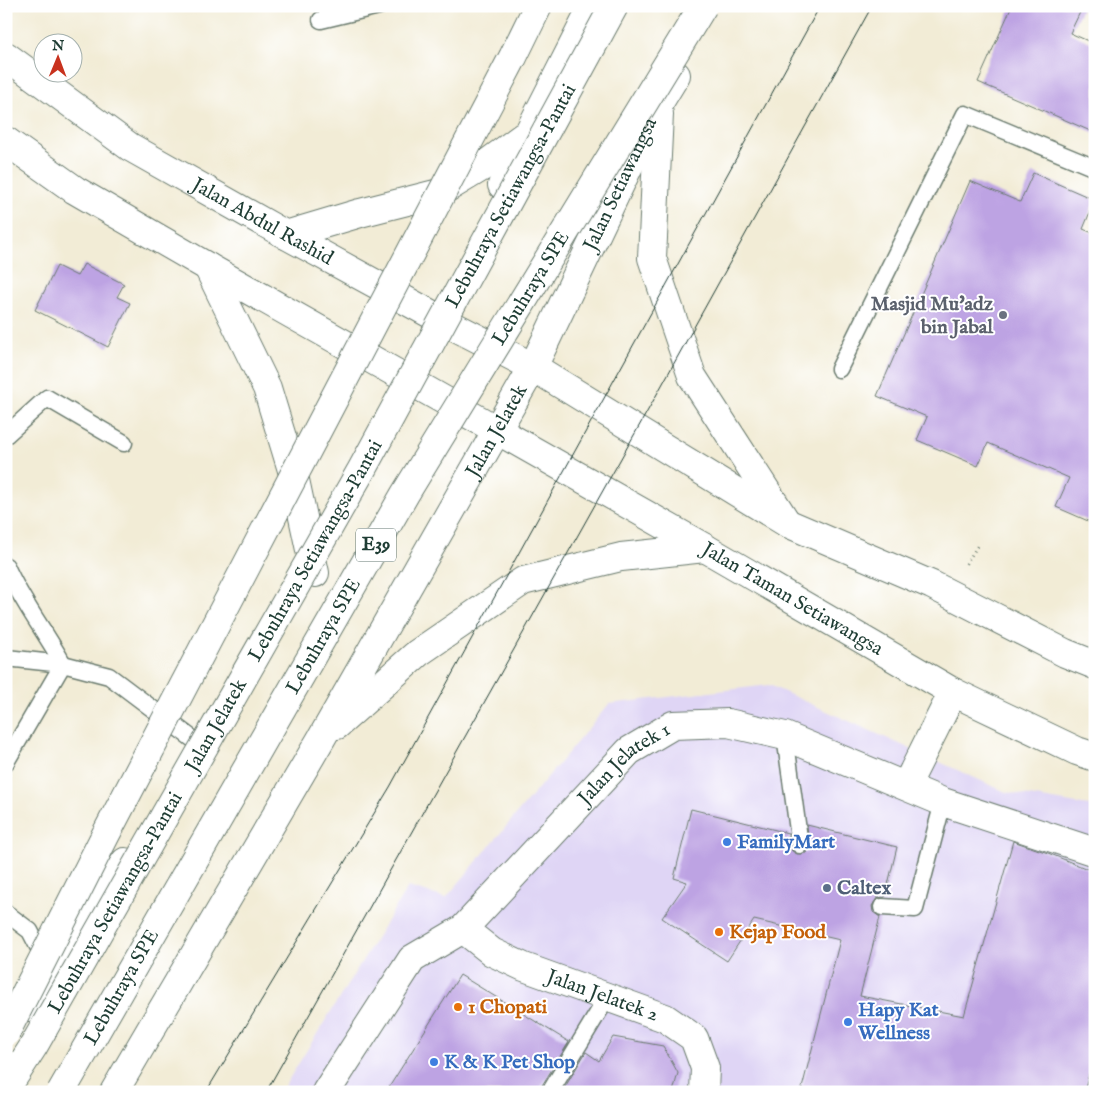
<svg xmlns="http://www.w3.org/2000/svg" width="1101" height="1098" font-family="'IM FELL English',serif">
	<rect width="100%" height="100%" fill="#fff"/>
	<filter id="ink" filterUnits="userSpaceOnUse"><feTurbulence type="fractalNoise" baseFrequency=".02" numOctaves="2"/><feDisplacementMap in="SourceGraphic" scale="10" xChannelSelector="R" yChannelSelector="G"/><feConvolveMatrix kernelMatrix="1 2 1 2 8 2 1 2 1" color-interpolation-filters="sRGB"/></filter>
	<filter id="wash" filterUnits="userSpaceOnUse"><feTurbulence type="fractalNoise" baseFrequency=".0096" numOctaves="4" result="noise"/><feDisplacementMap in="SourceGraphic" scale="20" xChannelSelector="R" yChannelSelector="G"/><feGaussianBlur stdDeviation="1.12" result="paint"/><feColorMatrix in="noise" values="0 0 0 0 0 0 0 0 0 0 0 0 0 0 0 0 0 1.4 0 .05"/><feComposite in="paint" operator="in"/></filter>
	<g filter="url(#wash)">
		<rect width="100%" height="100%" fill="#f2ecd6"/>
		<path fill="#dfd5f5" d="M769,685L1006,792L1095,807V1092H281L408,887L446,898L609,704Z"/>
		<g id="blocks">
			<g fill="#bda3e3">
				<path d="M1012,6H1083L1070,33L1095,44V133L978,82Z"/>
				<path d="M1033,173L1095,200L1083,229L1095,234V524L1056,507L1069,478L988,443L978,466L917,440L927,417L877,396L970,181L1020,202Z"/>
				<path d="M84,264L124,284L117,297L130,303L108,347L35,310L57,266L77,276Z"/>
				<path d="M691,809L788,833L790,847L792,851L797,854L806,853L809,848L807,825L897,847L885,897L877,898L872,906L873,912L880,917L860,996L964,1016L1013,841L1048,853L1095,872V1053L1084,1092H801L840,940L754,920L727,961L662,918L687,882L674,878Z"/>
				<path d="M460,975L569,1042L541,1087L540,1092H386Z"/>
				<path d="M613,1037L663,1046L678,1073L673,1092H562L586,1052L599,1061Z"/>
			</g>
		</g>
	</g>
	<g filter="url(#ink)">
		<use href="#blocks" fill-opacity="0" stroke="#697a6d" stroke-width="1"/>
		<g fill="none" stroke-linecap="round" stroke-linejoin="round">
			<defs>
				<g id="service">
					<path d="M321,20L379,6"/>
					<path d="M839,369L965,114L1095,168"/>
					<path d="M6,435L47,398L124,443"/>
					<path d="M6,566C21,601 45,631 63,664"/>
					<path d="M6,658L63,664"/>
					<path d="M785,736L800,845"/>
					<path d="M6,762L63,664L109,676L202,746"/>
					<path d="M882,907L915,909L943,802"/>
					<path d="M6,913L30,931L46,962"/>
					<path d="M550,1092L607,998"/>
				</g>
				<g id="minor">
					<path id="s1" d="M6,56L130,147L286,235L438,318"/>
					<path d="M6,141L75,190L208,267L419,386"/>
					<path d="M906,786L953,692"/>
					<path id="s2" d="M463,929L492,952L524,967L665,1018L694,1038L705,1068L704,1092"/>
					<path id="s3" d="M326,1092L412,959L463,929L629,751L673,725L728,723L785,736L943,802L1095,852"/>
				</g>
				<g id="secondary">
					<path d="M438,318L533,367L787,523L932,585L1065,653L1095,665"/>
					<path id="s4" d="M419,386L705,548L953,692L1077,751L1095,757"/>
				</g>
				<g id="primary">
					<path d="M659,114L652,258L692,376L787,523"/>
					<path d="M502,185L593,6"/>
					<path d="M286,235L360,213L439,193L482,167L524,136"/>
					<path d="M208,267L267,388L295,480L315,573"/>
					<path d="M337,725L418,653L523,581L621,557L705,548"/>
					<path d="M28,1007L125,862"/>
					<path id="s5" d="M114,1092L321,739L533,367L659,103L676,75"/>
				</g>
			</defs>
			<use href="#service" stroke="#697a6d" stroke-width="19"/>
			<use href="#minor" stroke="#697a6d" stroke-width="30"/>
			<use href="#secondary" stroke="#697a6d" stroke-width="30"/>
			<use href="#primary" stroke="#697a6d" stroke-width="30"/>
			<path stroke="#697a6d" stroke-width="3" stroke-dasharray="1 4" stroke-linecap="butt" d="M966,564L978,545"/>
			<use href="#service" stroke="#fff" stroke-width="16"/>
			<use href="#minor" stroke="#fff" stroke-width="28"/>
			<use href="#secondary" stroke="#fff" stroke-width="28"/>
			<use href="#primary" stroke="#fff" stroke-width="28"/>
			<g stroke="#1f3d34" stroke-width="1">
				<path d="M206,1092L390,787L820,6"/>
				<path d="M266,1092L652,403L872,6"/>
			</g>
			<defs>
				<g id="motorway-bridge">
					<path d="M6,1032L105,836L513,57L538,6"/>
					<path id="s6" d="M6,1089L33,1047L362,469L614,6"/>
					<path id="s7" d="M61,1092L405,494L703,6"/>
				</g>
			</defs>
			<use href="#motorway-bridge" stroke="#697a6d" stroke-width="30" stroke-linecap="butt"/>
			<use href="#motorway-bridge" stroke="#fff" stroke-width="28"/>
		</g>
	</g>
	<circle fill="#6b7280" stroke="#fff" stroke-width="2" cx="1003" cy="315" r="5"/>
	<g fill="#3f7fe0" stroke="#fff" stroke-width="2">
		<circle cx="727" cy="842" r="5"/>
		<circle cx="848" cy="1022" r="5"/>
		<circle cx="434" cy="1062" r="5"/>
	</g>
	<circle fill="#5c6f8a" stroke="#fff" stroke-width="2" cx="827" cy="888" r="5"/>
	<g fill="#e8710a" stroke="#fff" stroke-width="2">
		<circle cx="719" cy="932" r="5"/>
		<circle cx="458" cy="1007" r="5"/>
	</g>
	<g text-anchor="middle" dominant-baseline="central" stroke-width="4" stroke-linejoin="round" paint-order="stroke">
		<rect fill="#fff" stroke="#627771" stroke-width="1" x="356" y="528.5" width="40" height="33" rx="4"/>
		<g font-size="19" font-weight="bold" fill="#1f3d34">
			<text x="376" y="545">E39</text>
		</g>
		<g font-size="20" fill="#1f3d34" stroke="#fff">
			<text stroke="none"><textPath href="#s5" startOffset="1040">Jalan Setiawangsa</textPath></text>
			<text stroke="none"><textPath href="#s6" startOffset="1026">Lebuhraya Setiawangsa–Pantai</textPath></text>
			<text stroke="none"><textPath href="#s1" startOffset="306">Jalan Abdul Rashid</textPath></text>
			<text stroke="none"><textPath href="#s7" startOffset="931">Lebuhraya SPE</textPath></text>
			<text stroke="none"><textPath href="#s5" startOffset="764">Jalan Jelatek</textPath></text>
			<text stroke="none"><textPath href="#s6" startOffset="621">Lebuhraya Setiawangsa–Pantai</textPath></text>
			<text stroke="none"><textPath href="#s4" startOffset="430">Jalan Taman Setiawangsa</textPath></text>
			<text stroke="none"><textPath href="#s7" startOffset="526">Lebuhraya SPE</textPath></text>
			<text stroke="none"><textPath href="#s6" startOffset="420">Jalan Jelatek</textPath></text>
			<text stroke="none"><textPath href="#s3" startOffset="449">Jalan Jelatek 1</textPath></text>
			<text stroke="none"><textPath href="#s6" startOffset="216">Lebuhraya Setiawangsa–Pantai</textPath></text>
			<text stroke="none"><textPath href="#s7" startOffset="121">Lebuhraya SPE</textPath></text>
			<text stroke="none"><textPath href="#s2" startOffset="156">Jalan Jelatek 2</textPath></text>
		</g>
		<g font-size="20" font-weight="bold" fill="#5b616d" stroke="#fff" text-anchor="end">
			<text x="993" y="304">Masjid Mu'adz<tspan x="993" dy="23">bin Jabal</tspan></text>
		</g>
		<g font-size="20" font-weight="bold" fill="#366cbe" stroke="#fff" text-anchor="start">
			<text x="737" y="842">FamilyMart</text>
			<text x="858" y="1010">Hapy Kat<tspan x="858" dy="23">Wellness</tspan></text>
			<text x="444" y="1062">K &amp; K Pet Shop</text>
		</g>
		<g font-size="20" font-weight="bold" fill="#4e5e75" stroke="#fff" text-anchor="start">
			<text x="837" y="888">Caltex</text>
		</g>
		<g font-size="20" font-weight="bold" fill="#c56008" stroke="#fff" text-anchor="start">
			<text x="729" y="932">Kejap Food</text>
			<text x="468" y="1007">1 Chopati</text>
		</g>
	</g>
	<rect width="1101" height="1098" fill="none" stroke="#fff" stroke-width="25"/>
	<g transform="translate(58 58) rotate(1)"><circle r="24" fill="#ffffff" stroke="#a5b1ae"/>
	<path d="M0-4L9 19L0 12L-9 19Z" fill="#c8321e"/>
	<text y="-8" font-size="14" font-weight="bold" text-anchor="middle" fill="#1f3d34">N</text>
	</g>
</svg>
